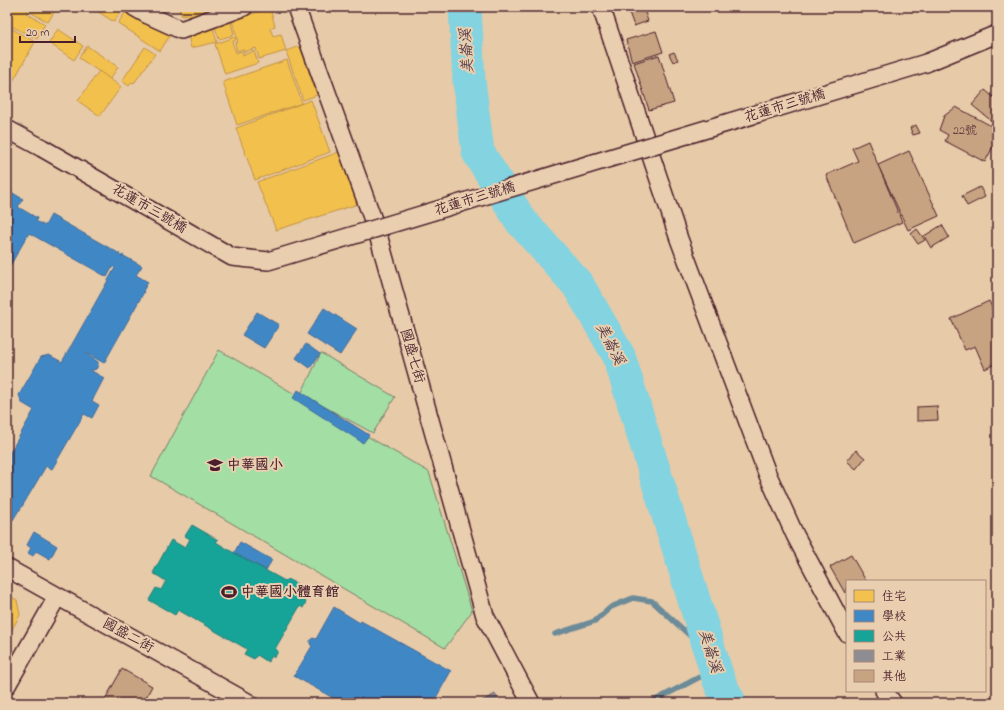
<svg xmlns="http://www.w3.org/2000/svg" width="1004" height="710" font-family="'Indie Flower','LXGW WenKai TC',sans-serif">
	<rect width="100%" height="100%" fill="#e7caa8"/>
	<filter id="ink" filterUnits="userSpaceOnUse"><feTurbulence type="fractalNoise" baseFrequency=".025" numOctaves="2"/><feDisplacementMap in="SourceGraphic" scale="8" xChannelSelector="R" yChannelSelector="G"/><feConvolveMatrix kernelMatrix="1 2 1 2 8 2 1 2 1" color-interpolation-filters="sRGB"/></filter>
	<g filter="url(#ink)">
		<g fill="#a3dea4" stroke="#767e68">
			<path d="M219,350L429,472L472,611L445,648L151,476Z"/>
			<path d="M321,353L395,397L373,433L301,394Z"/>
		</g>
		<g fill="#f2c14e" stroke="#c09044">
			<path d="M7,7H21L28,10L26,13L45,24L37,39L7,24Z"/>
			<path d="M28,7H57L48,22L30,12L31,9Z"/>
			<path d="M91,7H124L114,22Z"/>
			<path d="M129,7L171,34L160,51L118,23Z"/>
			<path d="M178,7H211L212,9L188,18L187,15L182,16Z"/>
			<path d="M270,8L275,26L270,28L273,36L281,34L286,51L259,59L256,48L244,52L243,49L237,51L235,43L238,42L232,20Z"/>
			<path d="M231,22L234,35L219,39L215,27Z"/>
			<path d="M7,26L35,42L7,92Z"/>
			<path d="M213,28L217,42L191,48L188,35Z"/>
			<path d="M58,29L83,46L74,60L49,43Z"/>
			<path d="M235,37L236,40L232,42L236,53L242,51L243,55L254,51L258,63L225,74L215,44Z"/>
			<path d="M87,46L118,67L110,79L79,58Z"/>
			<path d="M300,46L317,95L303,100L286,51Z"/>
			<path d="M145,47L155,54L134,83L132,82L129,86L122,81Z"/>
			<path d="M287,60L302,103L237,125L223,82Z"/>
			<path d="M99,71L121,87L100,116L78,101Z"/>
			<path d="M311,100L330,152L255,180L236,128Z"/>
			<path d="M339,152L358,204L276,230L257,182Z"/>
			<path d="M7,594L17,600L20,615L7,638Z"/>
		</g>
		<g fill="#3f88c5" stroke="#426897">
			<path d="M11,192L23,199L18,207L37,218L36,221L45,226L51,215L120,254L119,255L122,257V255L142,266L136,275L148,282L143,291L144,292L104,363L86,353V354L98,362V366L96,369L93,370H90L104,378L92,401L99,405L92,418L84,414L52,469L46,466L20,510H19L13,520L7,517V458L34,410L22,403L19,395L41,357L49,355L62,362L115,268L113,266L107,277L29,233L7,271V200Z"/>
			<path d="M324,308L357,329L340,355L307,334Z"/>
			<path d="M257,312L279,325L264,348L242,335Z"/>
			<path d="M306,344L320,354L310,368L296,358Z"/>
			<path d="M298,390L369,435L363,443L293,398Z"/>
			<path d="M34,532L57,546L50,559L36,551L33,556L28,553L31,548L27,545Z"/>
			<path d="M240,542L272,560L266,570L234,553Z"/>
			<path d="M334,607L360,623L361,621L451,671L433,703H342L294,676L312,646L310,644V640L313,638L316,639Z"/>
		</g>
		<path fill="#17a398" stroke="#267b77" d="M192,525L218,540L216,542L234,553L285,581L287,579L297,584L295,587L307,593L303,600L306,602L303,608L300,606L275,649L278,651L275,657L272,656L268,662L257,655L254,659L244,654L247,649L178,610L175,615L149,600L156,588L161,590L166,581L153,573L171,540L185,548L190,539L185,536Z"/>
		<path fill="#8d8d92" stroke="#796c73" d="M495,694L500,703H478Z"/>
		<g fill="none" stroke-linecap="round" stroke-linejoin="round">
			<g stroke="#6c8b98" stroke-width="5.5">
				<path d="M555,634L595,621L611,607L633,598L652,601L711,655"/>
				<path d="M650,703L715,669"/>
			</g>
			<path stroke="#83d3e0" stroke-width="33" d="M465,7L469,81L478,152L521,221L578,285L619,356L719,681L730,703"/>
		</g>
		<g fill="#c7a382" stroke="#4a1f2b">
			<path d="M627,7H643L648,21L634,26Z"/>
			<path d="M825,7H874V10Z"/>
			<path d="M656,31L663,52L632,62L626,40Z"/>
			<path d="M674,52L678,60L673,62L669,54Z"/>
			<path d="M659,55L674,103L649,110L634,63Z"/>
			<path d="M985,90L997,100V119L994,123L972,105Z"/>
			<path d="M956,107L997,129V139L985,162L945,141L948,135L939,130L944,116Z"/>
			<path d="M916,125L920,133L913,135L910,128Z"/>
			<path d="M868,141L902,222L854,243L826,175L858,161L852,148Z"/>
			<path d="M909,151L939,216L908,230L878,165Z"/>
			<path d="M980,187L985,197L967,206L962,196Z"/>
			<path d="M942,225L949,237L931,248L924,236Z"/>
			<path d="M917,229L925,240L918,244L911,234Z"/>
			<path d="M989,301L997,318V363L985,369L975,346L965,350L951,319Z"/>
			<path d="M937,406L938,420L917,421V407Z"/>
			<path d="M856,450L865,458L856,469L847,461Z"/>
			<path d="M851,555L866,581H847V592L845,593L830,567Z"/>
			<path d="M122,669L152,686L143,703H103Z"/>
		</g>
		<g fill="none" stroke-linecap="round" stroke-linejoin="round">
			<defs>
				<g id="minor">
					<path d="M134,7L148,15L181,30L244,7"/>
					<path d="M296,7L377,231L485,616L531,703"/>
					<path d="M601,7L679,239L767,473L795,535L847,633"/>
					<path d="M926,63L997,34"/>
					<path d="M7,129L42,148"/>
					<path d="M7,568L249,703"/>
					<path d="M7,685L57,597"/>
					<path d="M884,691L893,703"/>
				</g>
			</defs>
			<use href="#minor" stroke="#4a1f2b" stroke-width="20"/>
			<use href="#minor" stroke="#e9cfb0" stroke-width="17"/>
			<defs>
				<path id="minor-bridge" d="M42,148L232,257L268,261L926,63"/>
			</defs>
			<use href="#minor-bridge" stroke="#4a1f2b" stroke-width="20" stroke-linecap="butt"/>
			<use href="#minor-bridge" stroke="#e9cfb0" stroke-width="17"/>
		</g>
	</g>
	<defs>
		<symbol id="school-bare" viewBox="-9 -9 18 18"><path d="M0-5L7-2L0 1L-7-2ZM-4 1L0 2.5L4 1V4Q0 6-4 4Z" fill="#4a1f2b" stroke="#e9cfb0" stroke-width="2.5" paint-order="stroke"/></symbol>
		<symbol id="stadium-bare" viewBox="-9 -9 18 18"><path d="M0-5a6.5 5 0 1 0 0 10a6.5 5 0 1 0 0-10ZM-3.5-1.8h7v3.6h-7Z" fill="#4a1f2b" stroke="#e9cfb0" stroke-width="2.5" paint-order="stroke"/></symbol>
	</defs>
	<g fill-rule="evenodd">
		<use href="#school-bare" x="204" y="454" width="22" height="22"/>
		<use href="#stadium-bare" x="218" y="581" width="22" height="22"/>
	</g>
	<g text-anchor="middle" dominant-baseline="central" stroke-width="4" stroke-linejoin="round" paint-order="stroke">
		<g font-size="12" fill="#694041">
			<text x="965" y="131">22號</text>
		</g>
		<g font-size="14" fill="#4a1f2b" stroke="#e9cfb0">
			<text transform="translate(785 106) rotate(-17)">花蓮市三號橋</text>
			<text transform="translate(475 199) rotate(-17)">花蓮市三號橋</text>
			<text transform="translate(149 209) rotate(30)">花蓮市三號橋</text>
			<text transform="translate(412 356) rotate(74)">國盛七街</text>
			<text transform="translate(128 636) rotate(29)">國盛二街</text>
		</g>
		<g font-size="14" font-weight="bold" fill="#4a1f2b" stroke="#e9cfb0" text-anchor="start">
			<text x="227" y="465">中華國小</text>
			<text x="241" y="592">中華國小體育館</text>
		</g>
		<g font-size="15" font-style="italic" fill="#533a46" stroke="#e9cfb0">
			<text transform="translate(467 51) rotate(-93)">美崙溪</text>
			<text transform="translate(610 344) rotate(63)">美崙溪</text>
			<text transform="translate(710 651) rotate(73)">美崙溪</text>
		</g>
	</g>
	<rect width="1004" height="710" fill="none" stroke="#e9cfb0" stroke-width="24"/>
	<rect x="12" y="12" width="980" height="686" fill="none" stroke="#4a1f2b" stroke-width="1.5" filter="url(#ink)"/>
	<rect x="846" y="580" width="140" height="112" fill="#e9cfb0" stroke="#a9897b"/>
	<rect x="854" y="590" width="20" height="12" fill="#f2c14e" stroke="#a9897b"/>
	<text x="882" y="600" font-size="12" fill="#4a1f2b">住宅</text>
	<rect x="854" y="610" width="20" height="12" fill="#3f88c5" stroke="#a9897b"/>
	<text x="882" y="620" font-size="12" fill="#4a1f2b">學校</text>
	<rect x="854" y="630" width="20" height="12" fill="#17a398" stroke="#a9897b"/>
	<text x="882" y="640" font-size="12" fill="#4a1f2b">公共</text>
	<rect x="854" y="650" width="20" height="12" fill="#8d8d92" stroke="#a9897b"/>
	<text x="882" y="660" font-size="12" fill="#4a1f2b">工業</text>
	<rect x="854" y="670" width="20" height="12" fill="#c7a382" stroke="#a9897b"/>
	<text x="882" y="680" font-size="12" fill="#4a1f2b">其他</text>
	<path d="M20 36v6h55v-6" fill="none" stroke="#4a1f2b" stroke-width="2"/>
	<text x="26" y="36" font-size="12" fill="#4a1f2b" stroke="#e9cfb0" stroke-width="3" paint-order="stroke">20 m</text>
</svg>
